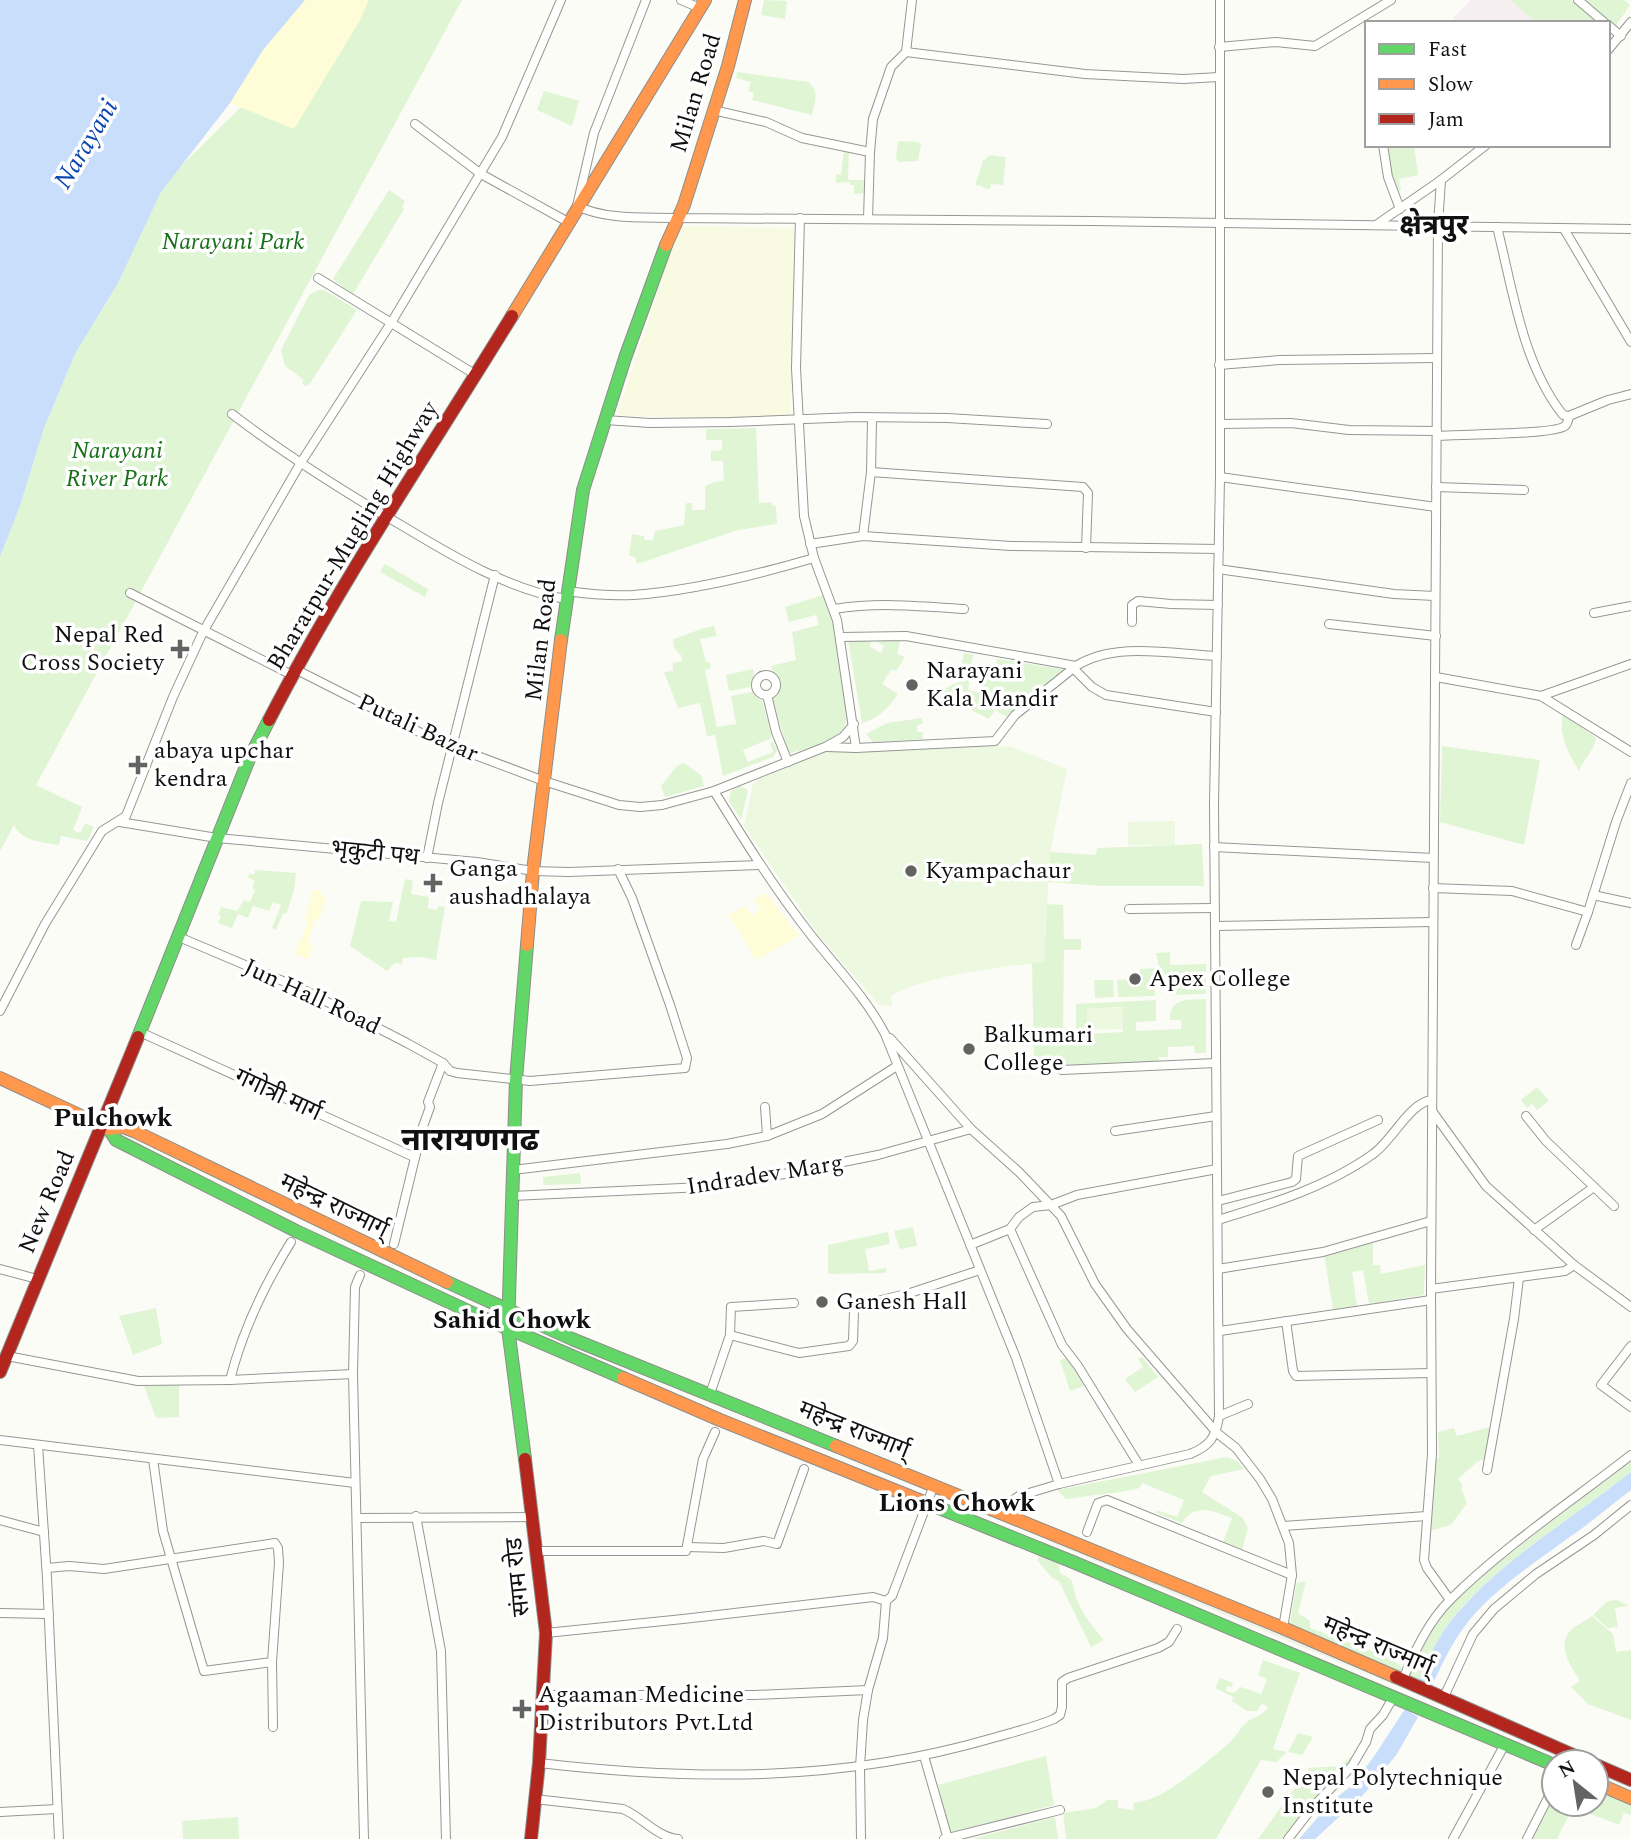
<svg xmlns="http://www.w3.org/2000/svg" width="1631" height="1839" font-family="Spectral,'Noto Sans Devanagari',serif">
	<rect width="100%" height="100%" fill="#fcfcf7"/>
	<path fill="#f5eff2" d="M1471,0H1510L1536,23H1456L1453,18Z"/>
	<path fill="#f8fae2" d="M679,226L794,228L791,416L712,419L619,415L618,412Z"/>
	<g fill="#e0f5d4" fill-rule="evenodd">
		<path d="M350,0H462L36,785L82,807L73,830L80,833L85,823L94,827L87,841L61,836L59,845C42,842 22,842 14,825L0,851V557L20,506L44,428L75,354L118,283L161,192L179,168Z"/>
		<path d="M764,0L787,1L785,19L761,15Z"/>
		<path d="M1510,0H1571L1598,23H1536Z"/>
		<path d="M1583,0H1624L1630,5L1615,27Z"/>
		<path d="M737,72L808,82C820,91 815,102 812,115L752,100L754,93L748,91L751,82L736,78Z"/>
		<path d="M544,91L579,101L572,126L537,110Z"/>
		<path d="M898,141L918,142L921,144L918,161L898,162L896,158Z"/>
		<path d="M1386,145H1414L1418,175L1399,179L1401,190L1396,192Z"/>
		<path d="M844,151H849L848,180H866L865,193L854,194V185H850V182L836,183V174L841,175Z"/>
		<path d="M990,155L1006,157L1003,185L991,184L990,189L983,188V186L975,185L983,161Z"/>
		<path d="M389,190L405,201L402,207L404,209L353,294L333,279Z"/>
		<path d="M319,290H324L357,310L309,385L305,386L302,383L304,380L285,366L281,350L309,295Z"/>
		<path d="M756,428L759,503L772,502L773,506H776L777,524L738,530L637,564L635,557L629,556L632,534L644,536L645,540H653L655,531L684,525L686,503H692V510H705V486L714,482L724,481L723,461H711V451L722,450V440H706V429Z"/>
		<path d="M385,564L428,589L425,597L380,572Z"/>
		<path d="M823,595L831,613L847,716C846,741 812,747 791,753L788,750L772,698L776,694L779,686L771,666L796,660L792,632L819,625L816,615L789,622L785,607Z"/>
		<path d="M714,626L717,636L700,639L706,662H710L711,668L705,670L717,727L736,724L731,696L752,692L762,700L772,738L743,750L748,762L773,752L770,743L773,742L777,750L773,757L723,776L715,735L707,736L700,703L678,708L664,672L673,671V663L682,661L681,655L674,648L673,639C688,635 699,628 714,626Z"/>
		<path d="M848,640H873L869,646L881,653L884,646L877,642L878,640L900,641L897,654L905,657L896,671L892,669L882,684L898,694C890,707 876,720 862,723Z"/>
		<path d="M964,653L973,655L968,690L981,693L986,663L996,664L997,659L1067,670L1007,717L995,710L989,719L965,707L967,696L953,692L948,707L936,710L933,708C939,698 946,684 958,683Z"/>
		<path d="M753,669L754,676L750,687L729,691L726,675Z"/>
		<path d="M1563,713L1596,738C1595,749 1583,760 1579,771C1568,753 1558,734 1563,713Z"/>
		<path d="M922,718L923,724L917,725V732H923V739L873,742L866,734L887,723Z"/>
		<path d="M1442,746L1540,760L1524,845L1440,822Z"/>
		<path d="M684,763L701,775L704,786L665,797L661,786L677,766Z"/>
		<path d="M740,786L748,790L741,820L729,801L731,791Z"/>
		<path d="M1202,844L1204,886H1101L1048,882L1050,852L1096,855L1097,848Z"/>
		<path d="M255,870L296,873L294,891L286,914L283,913L276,930L272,928L281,905L273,902L269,911L253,906L248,918L238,914L232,928L218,923L221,916L218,915L221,907L237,911L244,900L250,902L255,890L252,888L255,881L247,877L250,874H255Z"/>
		<path d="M405,879L413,881L411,894L429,897L428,908L437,910L438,906L445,907L436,960L421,957L403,958L402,964L395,963L387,971L350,946L361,901L393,902L389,921L396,922Z"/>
		<path d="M1047,904L1063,905L1064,939H1081V950H1064L1063,1029H1076V1004L1156,1000V1021L1136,1022V1031L1181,1029V1020H1170C1170,997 1187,1000 1206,999V1053H1195L1194,1046L1168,1047V1057H1159V1063L1063,1067L1055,1062L1034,1063L1032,963L1044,962ZM1122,1007L1123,1032L1087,1034V1009Z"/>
		<path d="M1170,952V965L1206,964V994L1170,995L1163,983L1156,953Z"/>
		<path d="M1155,968V996L1118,997L1117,980L1139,979L1140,969Z"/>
		<path d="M1094,980H1113L1114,997L1095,998Z"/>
		<path d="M1536,1088L1539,1089L1549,1101L1537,1110L1532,1104L1527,1108L1521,1100Z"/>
		<path d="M580,1173L581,1184L543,1185V1177Z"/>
		<path d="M913,1227L917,1246L900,1249L894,1231Z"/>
		<path d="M888,1232L890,1244L865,1249L869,1271L886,1268V1273L828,1274V1245Z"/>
		<path d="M1373,1240V1265H1380L1381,1274L1425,1265L1424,1295L1369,1304L1363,1270L1352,1272L1357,1306L1333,1309L1324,1254Z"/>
		<path d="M156,1308L162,1344L133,1355L119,1316Z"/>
		<path d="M1142,1357L1158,1377L1135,1392L1125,1379L1143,1367L1138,1359Z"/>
		<path d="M1066,1358L1076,1370L1084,1386L1070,1391L1060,1360Z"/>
		<path d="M179,1384V1417L156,1418L144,1386Z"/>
		<path d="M1490,1427L1485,1459L1477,1462L1458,1479L1463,1486L1461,1488L1467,1503L1451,1525L1429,1531L1435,1459H1439L1438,1432L1454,1428L1457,1436Z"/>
		<path d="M1227,1457L1237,1461L1244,1469L1211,1476L1202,1492L1243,1518L1248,1528L1242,1550L1223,1542L1232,1518C1212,1511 1195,1502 1182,1523L1156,1513L1157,1510L1177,1517L1184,1500L1142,1483L1140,1488C1115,1494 1091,1495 1066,1499L1057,1490Z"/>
		<path d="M1631,1459V1472C1575,1517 1486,1569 1446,1628C1433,1647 1424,1669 1415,1690L1409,1676L1417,1657L1438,1620L1448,1608L1488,1571Z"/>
		<path d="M1039,1554L1058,1562L1060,1573L1072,1580C1075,1605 1088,1621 1104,1640L1091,1647L1059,1581L1052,1578L1038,1561Z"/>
		<path d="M1306,1581L1298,1613L1310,1621V1628L1393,1659L1401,1667L1402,1674L1290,1624L1296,1586L1297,1583Z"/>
		<path d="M1617,1600L1629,1606L1615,1608L1618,1627L1608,1628L1593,1615L1608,1601Z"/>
		<path d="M1592,1616L1613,1634L1616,1652L1631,1650V1720L1588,1704L1571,1687L1580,1681C1572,1668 1557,1647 1569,1632C1576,1624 1584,1623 1592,1616Z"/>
		<path d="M1263,1660L1300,1673L1273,1749L1287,1752L1276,1762L1261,1760L1216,1839H1066L1063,1813L1096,1808L1107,1800H1118V1808L1133,1810L1134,1802C1161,1804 1213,1757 1233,1739C1238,1734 1241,1726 1247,1722C1254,1716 1264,1716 1268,1707L1262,1704L1257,1711H1247L1232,1701L1233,1697L1215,1688L1220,1678L1233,1683L1232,1687L1227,1686L1226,1691L1234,1693L1241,1687L1261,1694L1267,1679L1258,1675Z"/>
		<path d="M1298,1733L1313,1737L1302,1755L1288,1752Z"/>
		<path d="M1356,1753L1346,1768L1329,1784L1285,1839H1258L1309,1768L1339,1766Z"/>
		<path d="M1046,1756L1054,1805L950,1833L938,1785Z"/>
		<path d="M1596,1790L1631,1802V1815L1624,1813L1619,1825L1573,1807L1557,1839H1532L1554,1793V1804H1596Z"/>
		<path d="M238,1817L239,1839H183L182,1821Z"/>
		<path d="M1055,1817L1058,1839H972Z"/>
	</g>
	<g fill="#fefdd7">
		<path d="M305,0H369L359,22L294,129L230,103L263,50Z"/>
		<path d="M313,890L322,891V896L326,897L319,920L315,919L308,942L313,944L308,959L295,954L308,922L305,921Z"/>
		<path d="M766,893L799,936L756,960L729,915L745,906L752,916L760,910L754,900Z"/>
	</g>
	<g fill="#ecf8df">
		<path d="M986,745L1012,747L1067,769L1050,852L1044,962C1002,967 926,975 891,996L892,1006L879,1005L817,933L744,826L753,784L758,779L826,751Z"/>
		<path d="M1175,821V845H1128V822Z"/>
		<path d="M1122,1007L1123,1029L1087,1030V1009Z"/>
	</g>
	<path fill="#f1f1e6" d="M1046,1538L1396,1681L1394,1685L1048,1541Z"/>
	<g fill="#c8defa">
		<path d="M0,0H305L263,50L230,103L161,192L118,283L75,354L44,428L20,506L0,557Z"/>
		<path d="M1631,1472V1490C1611,1505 1592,1522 1571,1536C1537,1561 1500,1585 1471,1618C1453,1640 1440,1667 1429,1693L1416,1688C1425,1667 1434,1644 1448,1625C1496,1562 1570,1521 1631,1472Z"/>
		<path d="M1405,1709L1418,1717L1397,1754L1363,1795L1315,1839H1299L1332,1801L1350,1787L1373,1758Z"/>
	</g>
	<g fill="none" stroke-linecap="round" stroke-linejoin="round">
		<defs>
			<g id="street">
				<path d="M646,0L594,133L577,206C606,220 644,217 676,218L1093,221L1631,229"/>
				<path d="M681,0L700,8"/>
				<path d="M1578,0L1605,23"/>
				<path d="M1608,25L1621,36"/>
				<path d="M1219,47L1276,42L1315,46L1391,0"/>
				<path d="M1608,50L1631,22"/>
				<path d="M906,52L1085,74L1183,79L1219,77"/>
				<path d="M713,110L766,122L802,138L870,152"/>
				<path d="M415,124L481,174L568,222"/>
				<path d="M1383,145L1388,177L1400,209"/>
				<path d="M1441,180L1438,225L1431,1289L1432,1454L1424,1560L1427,1568L1450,1600"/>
				<path d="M800,218L796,368L804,516L814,558L837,620L856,748"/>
				<path d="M868,219L870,152L873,119L891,67L906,52L912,0"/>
				<path d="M1376,225L1441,180L1486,145"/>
				<path d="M1497,227C1513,290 1522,363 1563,415L1569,416L1608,400L1631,394"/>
				<path d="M1564,229L1631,342"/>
				<path d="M318,278L476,375"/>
				<path d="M1219,365L1280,360L1437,358"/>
				<path d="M232,414C287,456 346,493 406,528C454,557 510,590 566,599"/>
				<path d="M605,420L650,423L730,422L856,417L947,418L1047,424"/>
				<path d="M1220,424L1291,423L1349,430L1437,431"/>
				<path d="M1437,436C1457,434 1554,435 1565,426C1568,423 1568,420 1569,416"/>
				<path d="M871,472L872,419"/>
				<path d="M1220,477L1436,507"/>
				<path d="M1436,487L1524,490"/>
				<path d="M863,536L871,472L1083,487L1088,493L1086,548"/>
				<path d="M810,544L863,536L1011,546L1219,549"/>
				<path d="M1218,569L1394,594L1435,596"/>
				<path d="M567,591C588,594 611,596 633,595C692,591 756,575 814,558"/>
				<path d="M130,593L292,675"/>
				<path d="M834,609C877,602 920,606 964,609"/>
				<path d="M1594,613L1631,606"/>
				<path d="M1132,622V605L1138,601L1171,604L1218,605"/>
				<path d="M1329,624L1436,636"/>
				<path d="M841,637L906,636L1076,666C1115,641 1172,654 1217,656"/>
				<path d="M1073,668L1092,687L1106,695L1216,712"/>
				<path d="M295,669L435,740L544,781L619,805L640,807L662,805L714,791L825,747L843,737L854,724"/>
				<circle cx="766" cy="685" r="10"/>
				<path d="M1436,677L1541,696L1631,752"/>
				<path d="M767,695L776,732L788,762"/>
				<path d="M1541,696L1631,664"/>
				<path d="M827,747L856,748L995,741L1015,715L1076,666"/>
				<path d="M714,791C743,838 771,883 804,926C831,962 864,994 885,1034L1016,1358L1059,1484"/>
				<path d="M120,822L217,838L477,862L533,871L569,872L759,865"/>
				<path d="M1214,847L1433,858"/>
				<path d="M427,858L438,803L495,575"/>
				<path d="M1433,888L1512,891L1588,912L1616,822L1631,783"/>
				<path d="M1593,895L1631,903"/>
				<path d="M1129,909L1214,908"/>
				<path d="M1215,926L1433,922"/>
				<path d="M179,937L304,990L407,1043L443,1063L450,1071L457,1073L530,1081L685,1068L687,1058L670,1005L632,898L618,869"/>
				<path d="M1576,945L1588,912"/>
				<path d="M0,1011L45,924L102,831L126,816L173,697L203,632L300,464L391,323L502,137L561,0"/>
				<path d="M140,1032L414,1157"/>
				<path d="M890,1038L971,1129L1019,1172L1061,1216L1095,1284L1127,1329L1217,1433L1236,1448L1260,1479L1272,1499L1289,1543L1292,1575L1283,1628"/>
				<path d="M1062,1070L1216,1063"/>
				<path d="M765,1107L767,1136"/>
				<path d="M1432,1111L1486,1186L1574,1265L1631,1307"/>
				<path d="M1526,1116L1546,1141L1614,1206"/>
				<path d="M1115,1131L1216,1116"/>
				<path d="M513,1170L727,1144L767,1136L822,1114L897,1066"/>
				<path d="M512,1196L724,1186L878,1155L971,1129"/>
				<path d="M1218,1201L1292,1182L1296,1179L1298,1156L1378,1120"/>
				<path d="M1218,1220C1271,1204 1327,1187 1373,1154C1392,1141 1410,1102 1432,1100"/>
				<path d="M1534,1230L1594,1187"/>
				<path d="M394,1244L422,1129L430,1107L428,1102L443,1063"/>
				<path d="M970,1245L1010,1229"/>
				<path d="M0,1269L37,1279"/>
				<path d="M1218,1269L1323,1252L1431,1221"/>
				<path d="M360,1275L355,1287L353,1374L364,1839"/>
				<path d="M1431,1289L1565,1271L1574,1265"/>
				<path d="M1286,1321L1293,1371L1296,1376L1431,1373"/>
				<path d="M1220,1331L1431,1300"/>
				<path d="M730,1335L799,1353L849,1346L853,1341L854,1311L857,1306L910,1293L980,1270"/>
				<path d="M1631,1346L1601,1385L1631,1407"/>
				<path d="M7,1356L138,1381L230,1380L353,1374"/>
				<path d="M230,1380C242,1332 265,1284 291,1242"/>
				<path d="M710,1394L730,1335L731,1307L794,1303"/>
				<path d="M1219,1416L1248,1404"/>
				<path d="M0,1440L355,1483"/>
				<path d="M38,1445L47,1578L59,1839"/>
				<path d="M153,1459L163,1531L204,1671L272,1662"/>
				<path d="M1139,1465L1078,1366L1062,1345L1010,1229L1019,1217L1033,1207L1051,1205L1077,1195L1217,1169"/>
				<path d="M1487,1470L1514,1319L1519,1278"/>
				<path d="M999,1514L1007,1504L1019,1496L1059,1484L1190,1454C1210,1446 1216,1437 1219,1416L1214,804L1220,477V0"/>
				<path d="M416,1516L441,1651L446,1839"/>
				<path d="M357,1518L533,1517"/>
				<path d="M0,1520L44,1532"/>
				<path d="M1283,1526L1427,1516"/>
				<path d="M1087,1532L1098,1503L1107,1500L1292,1575"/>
				<path d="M687,1547L724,1548L764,1541L777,1544L804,1469"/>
				<path d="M537,1551H686L703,1459L715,1432"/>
				<path d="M47,1568L69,1566L104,1569L275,1543L278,1548L279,1563L272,1662L273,1727"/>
				<path d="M0,1613L49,1614"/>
				<path d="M546,1633L683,1619L873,1597L886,1601"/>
				<path d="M1403,1679C1415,1651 1428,1622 1450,1600C1502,1548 1572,1501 1631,1455"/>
				<path d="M544,1695H755L868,1690"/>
				<path d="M1444,1697L1473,1634L1494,1609L1536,1574L1594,1535L1631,1505"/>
				<path d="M924,1756L948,1839"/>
				<path d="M539,1763C695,1781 842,1782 993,1738C1014,1732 1035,1727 1054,1719L1060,1715L1062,1707V1682L1068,1678L1158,1648L1169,1642L1177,1629"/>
				<path d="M535,1799L623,1809C642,1817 657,1837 678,1839"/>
				<path d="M0,1812L57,1809"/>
				<path d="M861,1839L860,1767L863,1720L868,1690L883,1638L886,1601L892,1596L934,1485"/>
				<path d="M944,1839L1060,1810"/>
				<path d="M1288,1839L1312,1808L1352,1766L1366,1742L1370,1729L1383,1715L1394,1696"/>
				<path d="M1453,1839L1505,1744"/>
				<path d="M1527,1839L1554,1786"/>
			</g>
			<g id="fast">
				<path d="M561,640L583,490L625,358L666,245"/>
				<path d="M138,1037L249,759L269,720"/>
				<path d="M109,1129L116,1140L296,1231L479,1316L623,1378"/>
				<path d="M447,1282L572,1339L836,1446"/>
				<path d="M525,1459L508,1328L516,1080L527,945"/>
				<path d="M939,1508L1073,1562L1554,1765"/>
			</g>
			<g id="slow">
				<path d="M666,245L684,205L728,66L745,0"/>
				<path d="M512,316L705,0"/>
				<path d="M527,945L533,871L561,640"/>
				<path d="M0,1078L109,1129L123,1127L136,1132L447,1282"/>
				<path d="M623,1378L720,1420L939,1508"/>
				<path d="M836,1446L1283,1628L1396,1677"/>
				<path d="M1596,1783L1631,1798"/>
			</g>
			<g id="jam">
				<path d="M269,720C341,580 430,450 512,316"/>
				<path d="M0,1372L138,1037"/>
				<path d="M525,1459L546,1633L539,1763L531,1839"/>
				<path d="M1396,1677L1589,1762"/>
				<path d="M1596,1765L1631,1780"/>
			</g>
		</defs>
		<use href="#street" stroke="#969694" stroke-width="10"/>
		<use href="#fast" stroke="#8d8d8b" stroke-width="14"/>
		<use href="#slow" stroke="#8d8d8b" stroke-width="14"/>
		<use href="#jam" stroke="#8d8d8b" stroke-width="14"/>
		<use href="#street" stroke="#fffffe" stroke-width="8"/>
		<use href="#fast" stroke="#63d668" stroke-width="12"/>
		<use href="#slow" stroke="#ff974d" stroke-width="12"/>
		<use href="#jam" stroke="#b3261e" stroke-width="12"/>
	</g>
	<g fill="#636361" stroke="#fff" stroke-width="2.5">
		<path d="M176.5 638.5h7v7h7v7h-7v7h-7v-7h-7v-7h7z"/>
		<circle cx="912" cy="685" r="7"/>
		<path d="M134.5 754.5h7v7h7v7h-7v7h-7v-7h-7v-7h7z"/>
		<circle cx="911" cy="871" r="7"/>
		<path d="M429.5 872.5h7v7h7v7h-7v7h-7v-7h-7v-7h7z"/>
		<circle cx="1135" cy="979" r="7"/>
		<circle cx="969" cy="1049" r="7"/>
		<circle cx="822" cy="1302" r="7"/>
		<path d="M518.5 1698.5h7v7h7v7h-7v7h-7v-7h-7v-7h7z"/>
		<circle cx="1268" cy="1792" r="7"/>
	</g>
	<g text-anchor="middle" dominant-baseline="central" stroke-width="7" stroke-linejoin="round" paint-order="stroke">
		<g font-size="24" fill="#101010" stroke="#fff">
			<text transform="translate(696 93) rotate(-73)">Milan Road</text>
			<text transform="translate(353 536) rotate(-59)">Bharatpur-Mugling Highway</text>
			<text transform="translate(541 640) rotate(-83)">Milan Road</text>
			<text transform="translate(418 728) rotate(25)">Putali Bazar</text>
			<text transform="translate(375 853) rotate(6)">भृकुटी पथ</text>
			<text transform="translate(312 997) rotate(25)">Jun Hall Road</text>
			<text transform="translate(278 1095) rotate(25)">गंगोत्री मार्ग</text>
			<text transform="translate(765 1175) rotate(-9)">Indradev Marg</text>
			<text transform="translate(47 1202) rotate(-67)">New Road</text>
			<text transform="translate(334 1206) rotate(26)">महेन्द्र राज्मार्ग्</text>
			<text transform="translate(854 1430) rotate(22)">महेन्द्र राज्मार्ग्</text>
			<text transform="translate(518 1577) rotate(-96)">संगम रोड</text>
			<text transform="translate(1378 1646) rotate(23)">महेन्द्र राज्मार्ग्</text>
		</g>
		<g font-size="24" font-style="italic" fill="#187018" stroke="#fff">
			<text x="233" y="242">Narayani Park</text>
			<text x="117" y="451">Narayani<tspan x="117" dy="28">River Park</tspan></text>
		</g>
		<g font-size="24" fill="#101010" stroke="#fff" text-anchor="start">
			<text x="164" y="635" text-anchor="end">Nepal Red<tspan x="164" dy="28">Cross Society</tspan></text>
			<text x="926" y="671">Narayani<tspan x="926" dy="28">Kala Mandir</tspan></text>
			<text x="154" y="751">abaya upchar<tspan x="154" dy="28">kendra</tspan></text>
			<text x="449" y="869">Ganga<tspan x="449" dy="28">aushadhalaya</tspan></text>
			<text x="925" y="871">Kyampachaur</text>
			<text x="1149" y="979">Apex College</text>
			<text x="983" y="1035">Balkumari<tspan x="983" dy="28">College</tspan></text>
			<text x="836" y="1302">Ganesh Hall</text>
			<text x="538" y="1695">Agaaman Medicine<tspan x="538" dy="28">Distributors Pvt.Ltd</tspan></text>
			<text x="1282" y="1778">Nepal Polytechnique<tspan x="1282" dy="28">Institute</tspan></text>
		</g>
		<g font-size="26" font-style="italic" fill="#0b46b1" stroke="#fff">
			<text transform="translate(86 144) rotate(-59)">Narayani</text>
		</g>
		<g font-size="26" font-weight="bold" fill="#101010" stroke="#fff">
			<text x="113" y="1118">Pulchowk</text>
			<text x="512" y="1320">Sahid Chowk</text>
			<text x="957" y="1503">Lions Chowk</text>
		</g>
		<g font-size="28" font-weight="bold" fill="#101010" stroke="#fff">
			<text x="1434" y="225">क्षेत्रपुर</text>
		</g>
		<g font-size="32" font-weight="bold" fill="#101010" stroke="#fff">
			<text x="470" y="1140">नारायणगढ</text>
		</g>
	</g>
	<rect x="1365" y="21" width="245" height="126" fill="#ffffff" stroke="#9f9f9f" stroke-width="2"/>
	<rect x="1379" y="44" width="35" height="10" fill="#63d668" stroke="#9f9f9f" stroke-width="2"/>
	<text x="1428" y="56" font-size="21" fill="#101010">Fast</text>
	<rect x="1379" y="79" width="35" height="10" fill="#ff974d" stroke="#9f9f9f" stroke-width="2"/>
	<text x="1428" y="91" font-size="21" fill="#101010">Slow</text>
	<rect x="1379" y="114" width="35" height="10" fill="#b3261e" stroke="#9f9f9f" stroke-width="2"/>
	<text x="1428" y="126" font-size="21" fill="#101010">Jam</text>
	<g transform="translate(1575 1783) rotate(330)"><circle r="33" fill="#ffffff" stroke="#9f9f9f" stroke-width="2"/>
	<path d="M0-5L12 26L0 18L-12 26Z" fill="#636361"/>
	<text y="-10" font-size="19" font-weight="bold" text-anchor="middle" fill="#101010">N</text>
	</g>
</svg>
